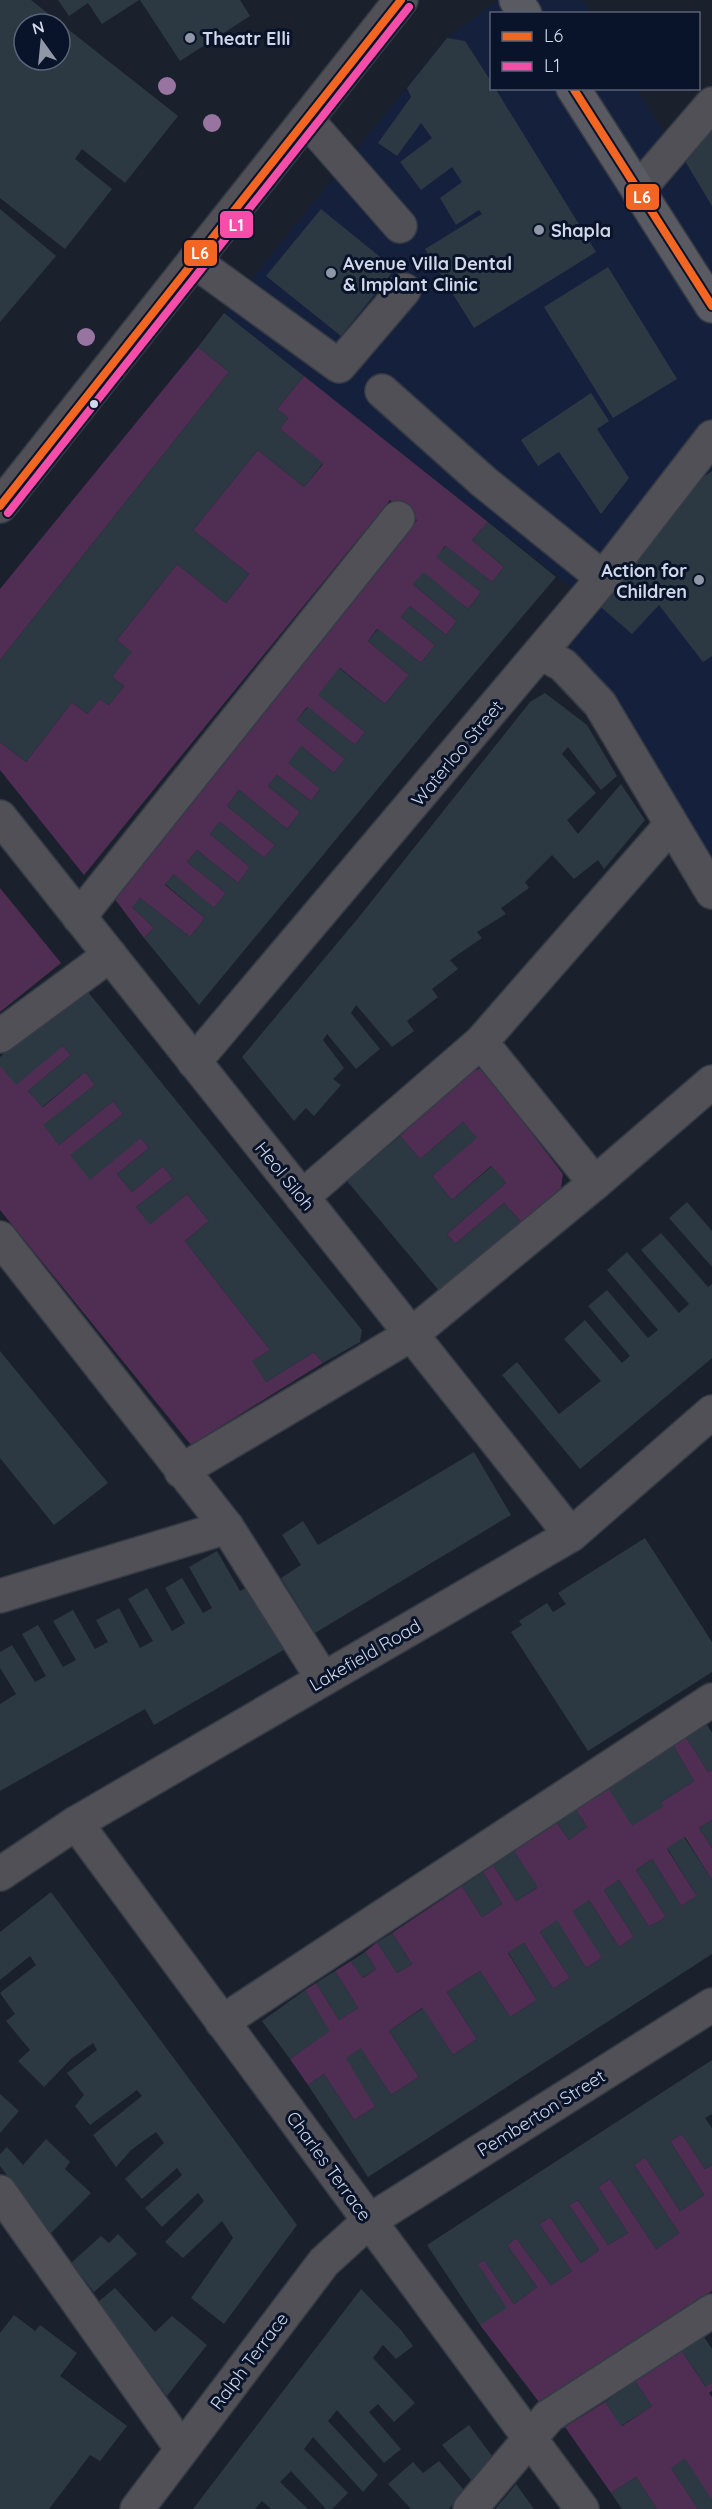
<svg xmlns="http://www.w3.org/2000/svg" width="712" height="2509" font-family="Quicksand,sans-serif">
	<rect width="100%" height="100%" fill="#1a202c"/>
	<path fill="#15213c" d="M498,0H583L591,13L492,14V88L637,89L671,145L712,95V877L561,638L589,601L224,313L447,38Z"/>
	<g fill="#502e53">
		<path d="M198,347L229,372L0,660V589Z"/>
		<path d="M304,376L488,522L472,540L504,567L492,582L445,546L437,557L481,592L468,609L423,573L414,585L457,621L446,635L410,606L401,617L435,645L421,663L377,629L368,641L409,675L385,704L340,668L319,695L365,732L355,745L307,707L297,720L345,759L334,773L301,746L320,789L311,801L277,775L268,786L300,812L287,829L239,790L227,806L275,845L264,858L220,822L210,834L250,867L238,883L197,850L187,862L226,893L214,908L173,875L165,885L205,918L190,937L140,898L133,908L154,928L144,938L111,894L417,520L390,500L84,875L0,770V742L26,762L72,702L87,714L100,699L109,705L124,686L112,677L131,652L117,640L177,564L226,603L249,574L193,530L258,450L304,487L323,464L280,429L288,418L277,409Z"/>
		<path d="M0,888L61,963L0,1012Z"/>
		<path d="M63,1046L71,1055L28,1091L43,1107L85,1072L95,1085L44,1125L59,1145L113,1101L123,1114L71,1155L141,1138L149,1148L117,1174L132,1192L163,1166L173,1179L136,1207L150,1224L187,1194L209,1221L185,1241L270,1350L253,1361L266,1382L314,1352L323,1363L191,1445L0,1210V1066Z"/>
		<path d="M482,1068L563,1174L561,1188L522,1223L504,1203L455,1244L447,1234L506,1183L491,1166L452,1200L432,1176L476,1138L463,1122L420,1159L400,1136L466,1073Z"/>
		<path d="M686,1737L708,1772L712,1770V1820L699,1828L712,1848V1880L685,1837L667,1849L697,1896L681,1906L652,1859L636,1870L666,1917L649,1927L619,1880L604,1890L634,1937L619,1947L589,1900L602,1958L586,1968L557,1921L540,1932L570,1978L553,1989L524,1943L508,1953L537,2000L510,2017L480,1971L447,1992L477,2039L453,2055L422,2008L389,2031L419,2077L391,2095L361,2049L375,2107L354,2120L324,2074L308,2085L290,2059L329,2031L305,1990L316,1983L339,2020L358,2008L335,1971L351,1961L363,1978L376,1969L365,1952L377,1942L397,1973L412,1964L392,1933L462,1886L482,1917L502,1904L483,1872L493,1865L516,1901L537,1888L514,1851L557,1823L569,1840L587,1827L576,1810L608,1788L661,1802L694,1781L673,1745Z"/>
		<path d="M682,2134L705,2169L712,2165V2291L539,2402L480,2325L478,2264L484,2260L514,2304L537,2287L507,2245L516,2238L551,2285L572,2271L539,2224L550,2217L581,2263L599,2250L569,2205L578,2200L608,2245L628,2233L598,2187L610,2179L656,2249L679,2233L634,2165L645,2157L680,2211L704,2195L670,2141Z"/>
		<path d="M682,2351L705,2386L712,2382V2391L709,2393L712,2397V2500L671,2468L698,2509H657L636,2477L611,2493L565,2427L605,2402L622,2426L652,2406L635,2381Z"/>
	</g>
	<g fill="#2c3943" fill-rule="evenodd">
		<path d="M0,0H31L178,116L125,183L82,149L75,159L112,189L65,249L0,198ZM24,24H60V60H24Z"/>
		<path d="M58,0H139L102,24L88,3L69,16Z"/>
		<path d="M140,0H240L250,16L180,61Z"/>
		<path d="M447,38L465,41L492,83V88H495L596,252L474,328L425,249L482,214L479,210L456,225L440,198L462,182L452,167L421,190L400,162L432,138L421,123L397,156L378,143L411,97L407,88Z"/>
		<path d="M712,116V206L679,151Z"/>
		<path d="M0,209L56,256L0,322Z"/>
		<path d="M321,209L395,269L341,336L266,276Z"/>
		<path d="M608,267L677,379L613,418L544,307Z"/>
		<path d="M224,313L304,376L277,409L288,418L280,429L323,463L304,487L258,450L193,530L249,574L226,603L177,564L117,640L132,652L112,677L124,686L109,705L100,699L87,714L72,702L26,762L0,742V660L229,372L198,347Z"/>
		<path d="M591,393L609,421L597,429L629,478L601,514L559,452L538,466L521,440Z"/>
		<path d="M712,471V656L703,662L659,605L632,634L595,602L696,482Z"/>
		<path d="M488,522L556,577L433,722L199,1005L144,938L154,928L132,907L140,898L190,937L205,918L165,884L174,874L214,908L226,893L187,862L197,850L238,883L250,867L210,834L220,822L264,858L275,845L227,806L239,790L287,829L300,812L268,786L277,775L311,801L320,789L288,763L301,746L334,773L345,759L297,720L308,707L355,745L365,732L318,695L339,668L385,704L409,675L368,641L378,629L421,663L435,645L401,617L410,606L446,635L457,621L413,584L424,572L468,609L481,592L436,557L446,546L492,582L504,567L472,540Z"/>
		<path d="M545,693L587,725L617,776L601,790L568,747L562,754L596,793L567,820L578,834L621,784L645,820L604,869L598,860L574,879L552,855L525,882L529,888L501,908L506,914L477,932L482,938L450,960L458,969L432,989L438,997L407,1021L414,1031L392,1047L356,1005L351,1013L380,1049L356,1069L327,1034L323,1040L344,1068L333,1079L341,1085L314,1116L306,1108L294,1121L242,1057L359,917L530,702Z"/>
		<path d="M84,987L362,1330L360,1342L323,1363L314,1352L266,1382L252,1361L270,1350L185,1241L209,1221L187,1194L150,1225L136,1207L173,1179L163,1166L132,1192L117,1174L149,1148L141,1138L90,1180L70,1155L123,1114L113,1101L59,1145L43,1125L95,1085L85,1072L42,1107L28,1091L71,1055L63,1046L16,1085L0,1066V1057Z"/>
		<path d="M463,1122L477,1138L432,1176L452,1200L492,1166L506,1183L447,1234L455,1244L504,1203L522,1223L440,1292L347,1181L400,1136L420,1159Z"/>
		<path d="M687,1202L712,1231V1267L669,1218Z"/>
		<path d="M661,1233L708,1287L712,1284V1358L580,1469L502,1375L517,1362L559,1414L601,1381L564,1339L585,1320L622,1363L630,1356L588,1306L607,1290L648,1338L658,1330L607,1270L627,1252L679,1313L689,1304L641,1250Z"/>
		<path d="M0,1351L108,1483L54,1525L0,1458Z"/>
		<path d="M474,1452L511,1515L315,1633L281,1578L301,1565L282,1535L303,1521L318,1545Z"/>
		<path d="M645,1538L712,1642V1672L588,1751L511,1632L522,1625L519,1621L547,1603L553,1612L566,1604L558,1593Z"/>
		<path d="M217,1551L240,1591L251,1585L287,1648L154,1725L145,1709L0,1791V1704L16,1694L0,1668V1652L12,1645L35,1682L46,1676L22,1634L38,1625L63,1667L76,1660L53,1621L73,1610L95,1649L108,1642L96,1620L119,1608L140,1648L153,1641L128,1599L147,1588L172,1631L185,1623L165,1588L182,1578L203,1613L212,1608L189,1567Z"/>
		<path d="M706,1723L712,1733V1770L708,1772L686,1737Z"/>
		<path d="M673,1745L694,1781L661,1802L664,1806L632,1826L608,1788Z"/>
		<path d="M576,1810L587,1827L569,1840L557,1823Z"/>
		<path d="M712,1820V1848L699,1828Z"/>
		<path d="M684,1837L712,1880V1954L368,2177L308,2085L324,2074L354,2120L375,2107L346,2058L361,2048L391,2095L419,2077L389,2031L423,2008L453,2055L477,2039L447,1992L480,1971L510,2017L537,2000L508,1952L524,1943L553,1989L570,1978L540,1932L557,1920L586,1968L602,1958L572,1911L589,1900L619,1947L634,1937L604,1890L619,1880L649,1927L666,1917L636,1870L652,1859L681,1906L697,1896L667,1848Z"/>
		<path d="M514,1851L538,1887L516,1901L493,1865Z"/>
		<path d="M483,1872L502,1904L482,1917L462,1886Z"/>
		<path d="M51,1892L297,2225L224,2324L191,2298L233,2238L222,2221L183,2258L165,2242L204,2201L198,2193L162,2227L145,2208L182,2175L177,2168L142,2199L125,2179L164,2143L156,2132L131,2150L116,2167L93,2135L142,2096L137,2090L90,2125L75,2106L84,2095L67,2073L97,2050L93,2043L72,2058L44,2087L18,2061L30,2050L6,2021L15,2014L0,1993L36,1965L30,1956L0,1980V1932Z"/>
		<path d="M392,1933L412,1964L397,1973L377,1942Z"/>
		<path d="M365,1952L376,1969L362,1978L351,1961Z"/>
		<path d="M335,1971L358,2008L339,2020L316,1983Z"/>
		<path d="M305,1990L330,2031L290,2059L262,2021Z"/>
		<path d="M712,2060V2114L705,2118L712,2128V2165L705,2169L682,2134L670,2141L704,2195L680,2211L645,2157L634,2165L679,2233L656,2249L610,2179L598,2187L628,2233L608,2245L578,2200L569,2205L599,2250L581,2263L550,2217L539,2224L572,2271L551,2285L516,2238L507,2245L537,2287L514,2304L484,2260L478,2264L507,2308L480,2325L427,2245Z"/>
		<path d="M0,2094L19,2111L0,2133Z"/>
		<path d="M46,2139L70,2162L65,2169L91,2193L50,2234L0,2166V2154L7,2147L23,2165Z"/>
		<path d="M118,2234L137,2254L94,2292L71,2263L101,2236L109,2243Z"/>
		<path d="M115,2288L155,2332L172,2316L207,2345L167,2396L98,2302Z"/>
		<path d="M361,2289L401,2330L413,2346L396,2359L383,2345L373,2358L415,2403L394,2422L378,2404L369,2412L401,2449L384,2463L337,2410L328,2421L378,2475L363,2492L313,2437L304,2449L348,2493L332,2509H326L291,2471L280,2482L308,2509H271L262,2501L255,2509H193Z"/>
		<path d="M14,2315L35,2331L40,2325L77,2353L60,2376L127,2426L100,2461L90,2455L49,2509H0V2333Z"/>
		<path d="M704,2337L712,2349V2382L706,2387L682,2351Z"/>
		<path d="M635,2381L652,2406L621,2426L605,2402Z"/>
		<path d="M469,2425L492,2456L473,2482L442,2445Z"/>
		<path d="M685,2458L712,2500V2509H698L671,2468Z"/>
		<path d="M439,2461L464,2490L449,2509H411L388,2484L413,2462L423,2473Z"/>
		<path d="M636,2477L657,2509H622L611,2493Z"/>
		<path d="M516,2484L534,2509H495Z"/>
	</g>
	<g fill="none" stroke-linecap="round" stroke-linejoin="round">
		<defs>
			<g id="minor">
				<path d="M307,120L400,226"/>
				<path d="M638,190L712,104"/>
				<path d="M194,261L339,366L404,290"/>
				<path d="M382,391L484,482L603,578"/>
				<path d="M0,506L401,0"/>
				<path d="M541,653L563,665L600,704L712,892"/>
				<path d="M0,817L571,1535"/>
				<path d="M79,917L398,518"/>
				<path d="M0,1036L110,955"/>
				<path d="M481,1042L595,1183"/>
				<path d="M194,1062L603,578L712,437"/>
				<path d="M302,1197L481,1042L671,825"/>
				<path d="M0,1238L227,1527L323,1679"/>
				<path d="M181,1471L412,1334L595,1183L712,1082"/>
				<path d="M0,1596L227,1527"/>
				<path d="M76,1823L582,2509"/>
				<path d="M0,1874L76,1823L571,1535L712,1412"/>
				<path d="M222,2022L712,1700"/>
				<path d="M0,2192L182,2449"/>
				<path d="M137,2509L324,2262L369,2221L712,2005"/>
				<path d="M470,2509L549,2416L712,2311"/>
			</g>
			<g id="major">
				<path d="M516,0L525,14"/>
				<path d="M573,88L712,306"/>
			</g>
		</defs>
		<use href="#minor" stroke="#353b45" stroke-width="36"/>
		<use href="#major" stroke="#353b45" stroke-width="36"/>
		<use href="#minor" stroke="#505056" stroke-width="33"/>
		<use href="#major" stroke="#5a5a62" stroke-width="33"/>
		<defs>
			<g id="bus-1">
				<path d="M573,88L712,306"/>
				<path d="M0,506L401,0"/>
			</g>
			<path id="bus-2" d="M8,513L409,7"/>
		</defs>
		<use href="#bus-1" stroke="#091329" stroke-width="12"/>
		<use href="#bus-2" stroke="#091329" stroke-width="12"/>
		<use href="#bus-1" stroke="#f26522" stroke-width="8"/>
		<use href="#bus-2" stroke="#f54da8" stroke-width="8"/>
	</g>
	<g fill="#9875a0">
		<circle cx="167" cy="86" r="9"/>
		<circle cx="212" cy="123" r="9"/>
		<circle cx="86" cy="337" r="9"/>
	</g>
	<g fill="#9098a7" stroke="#091329" stroke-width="2">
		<circle cx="190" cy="38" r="6"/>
		<circle cx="539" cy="230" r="6"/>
		<circle cx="331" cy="273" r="6"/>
		<circle cx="699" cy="580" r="6"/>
	</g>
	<circle fill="#d0d8e9" stroke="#091329" stroke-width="2" cx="94" cy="404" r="5"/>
	<g text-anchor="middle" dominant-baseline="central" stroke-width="6" stroke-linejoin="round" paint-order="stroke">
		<g font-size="18" font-weight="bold" fill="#d0d8e9" stroke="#091329" text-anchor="start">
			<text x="202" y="38">Theatr Elli</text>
			<text x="551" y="230">Shapla</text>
			<text x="343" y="263">Avenue Villa Dental<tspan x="343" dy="21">&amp; Implant Clinic</tspan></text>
			<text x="687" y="570" text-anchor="end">Action for<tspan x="687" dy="21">Children</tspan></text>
		</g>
		<g font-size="18" fill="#d0d8e9" stroke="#091329">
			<text transform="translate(457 753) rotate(-50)">Waterloo Street</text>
			<text transform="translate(285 1176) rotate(51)">Heol Siloh</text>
			<text transform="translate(365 1655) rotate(-30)">Lakefield Road</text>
			<text transform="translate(541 2113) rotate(-32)">Pemberton Street</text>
			<text transform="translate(329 2166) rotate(54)">Charles Terrace</text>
			<text transform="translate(249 2361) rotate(-53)">Ralph Terrace</text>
		</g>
	</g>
	<g stroke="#091329" stroke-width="2">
		<rect x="625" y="183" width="35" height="28" rx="6" fill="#f26522"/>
		<rect x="219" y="210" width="35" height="29" rx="6" fill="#f54da8"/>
		<rect x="183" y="239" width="35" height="28" rx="6" fill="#f26522"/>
	</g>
	<g font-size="16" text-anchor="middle" font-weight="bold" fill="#fff">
		<text x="642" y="203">L6</text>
		<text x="236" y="231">L1</text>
		<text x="200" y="259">L6</text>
	</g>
	<rect x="490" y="12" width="210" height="78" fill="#091329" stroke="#596276" stroke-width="1.5"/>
	<rect x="502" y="32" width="30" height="9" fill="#f26522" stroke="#596276" stroke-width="1.5"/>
	<text x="544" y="42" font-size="18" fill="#d0d8e9">L6</text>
	<rect x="502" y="62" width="30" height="9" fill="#f54da8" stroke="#596276" stroke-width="1.5"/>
	<text x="544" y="72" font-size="18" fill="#d0d8e9">L1</text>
	<g transform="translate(42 42) rotate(345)"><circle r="28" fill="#091329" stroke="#596276" stroke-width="1.5"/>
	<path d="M0-4.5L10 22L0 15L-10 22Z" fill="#9098a7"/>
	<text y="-9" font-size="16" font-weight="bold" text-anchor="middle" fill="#d0d8e9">N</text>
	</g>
</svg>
